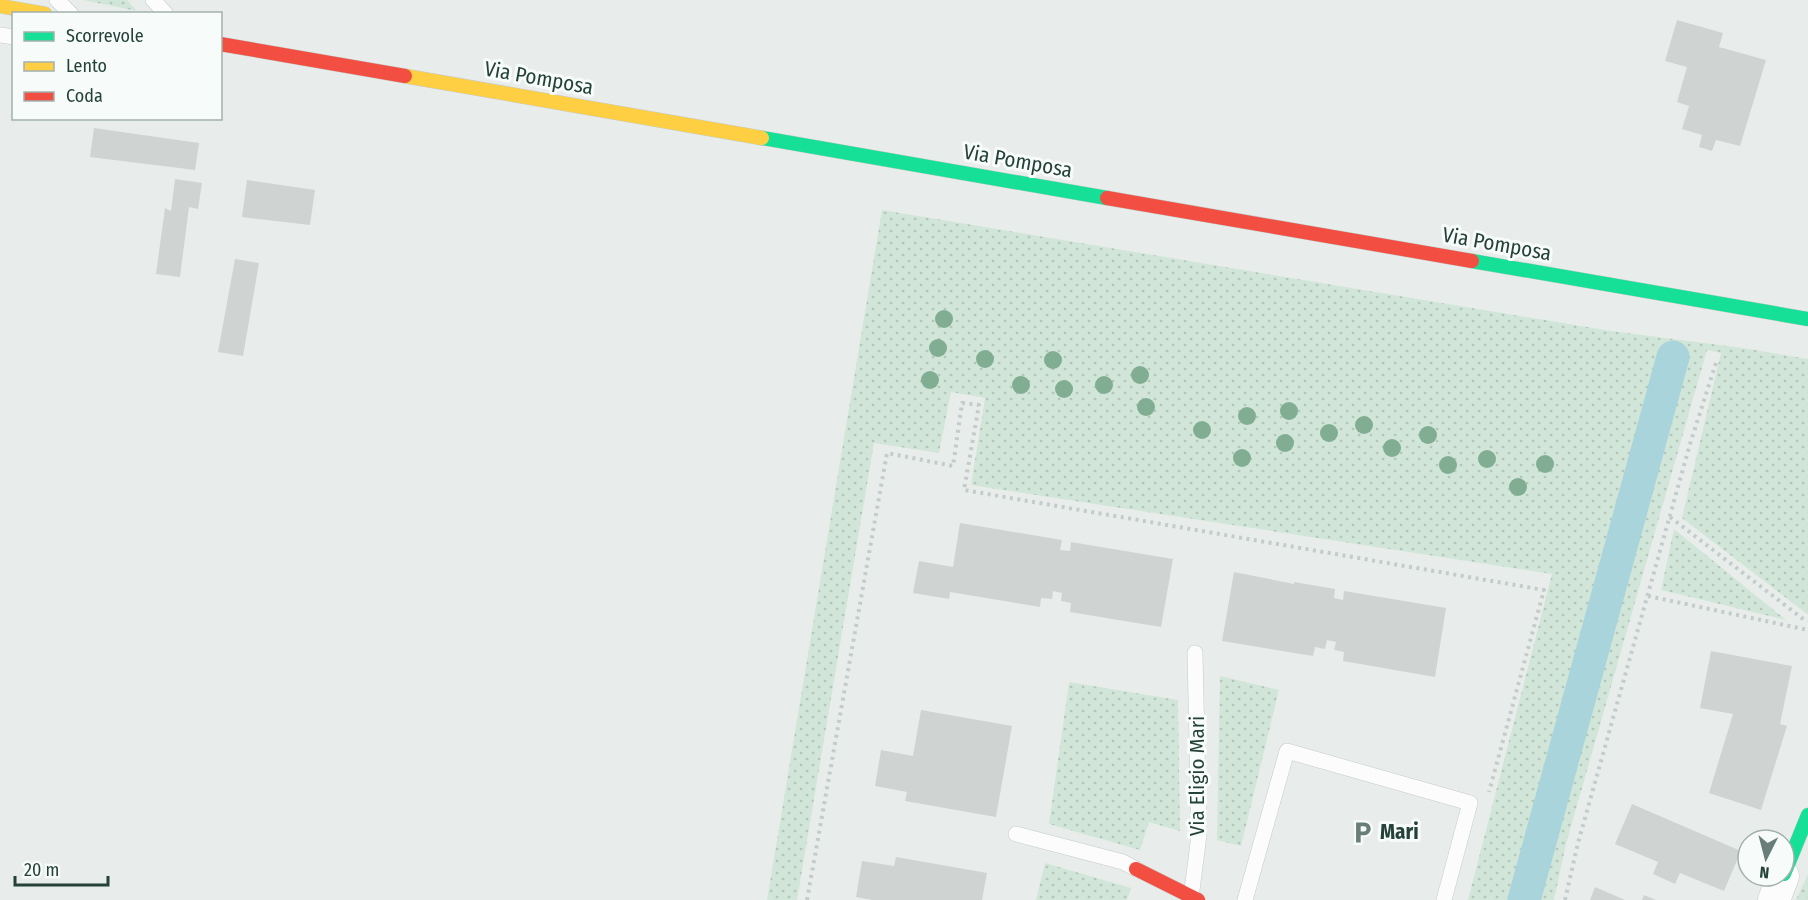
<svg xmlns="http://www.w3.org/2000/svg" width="1808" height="900" font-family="'Fira Sans Condensed',sans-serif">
	<defs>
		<pattern id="grass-dots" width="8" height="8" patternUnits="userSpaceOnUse" patternTransform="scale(1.5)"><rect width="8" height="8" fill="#d1e6d8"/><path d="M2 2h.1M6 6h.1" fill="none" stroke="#b3c6ba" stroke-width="1.8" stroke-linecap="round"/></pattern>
	</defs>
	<rect width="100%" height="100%" fill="#e8edeb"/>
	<g fill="url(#grass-dots)">
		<path d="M83,0H127L137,11Z"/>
		<path d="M882,210L1611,331L1743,348L1808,359V613L1807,614L1682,518L1721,353L1707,350L1566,844L1554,900H1468L1552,574L971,485L985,398L951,392L939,453L874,443L797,900H767Z"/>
		<path d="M1674,529L1786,620L1661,590Z"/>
		<path d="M1220,676L1279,690L1241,846L1217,840Z"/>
		<path d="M1069,682L1178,700L1180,831L1149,822L1140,850L1049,824Z"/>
		<path d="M1045,863L1131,888L1127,900H1036Z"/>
		<path d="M1808,874V900H1796Z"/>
	</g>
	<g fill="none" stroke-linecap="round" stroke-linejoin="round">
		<path stroke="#a9d4db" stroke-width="33" d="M1524,900L1673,357"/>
	</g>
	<g fill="#cfd4d2">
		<path d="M1677,20L1723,33L1719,47L1766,60L1740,146L1716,140L1712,151L1699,147L1702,135L1682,129L1689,106L1677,102L1687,67L1665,61Z"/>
		<path d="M94,128L199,143L195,170L90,157Z"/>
		<path d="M175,179L202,183L198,209L189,207L180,277L156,274L165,208L171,211Z"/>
		<path d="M247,180L315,190L310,225L242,217Z"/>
		<path d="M235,259L259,263L243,356L218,352Z"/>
		<path d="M960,523L1062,540L1060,550L1070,551L1071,542L1173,559L1161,627L1070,612L1071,603L1061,601L1062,593L1053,591L1052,599L1041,598L1040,607L950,592L949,599L913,593L919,561L953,567Z"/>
		<path d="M1234,572L1294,584V582L1335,589L1334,598L1343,600L1344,591L1446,608L1435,677L1343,661L1344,652L1334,650L1336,642L1327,640L1325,649L1315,647L1313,656L1222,641Z"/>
		<path d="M1711,651L1792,666L1780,724L1787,726L1761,810L1709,793L1733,714L1700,708Z"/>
		<path d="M921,710L1012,726L996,817L905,801L907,792L875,786L881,750L913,756Z"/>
		<path d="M1632,804L1741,851L1724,891L1680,873L1675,884L1653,874L1658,862L1615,844Z"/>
		<path d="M896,857L987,873L982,900H872L856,897L862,861L894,866Z"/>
		<path d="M1595,887L1625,900H1590Z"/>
		<path d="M1644,895L1656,900H1642Z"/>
	</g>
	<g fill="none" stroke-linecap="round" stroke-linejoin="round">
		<defs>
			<g id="lane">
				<path d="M57,0L71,14"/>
				<path d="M153,0L166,14"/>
				<path d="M0,35L14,37"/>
				<path d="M1016,834L1123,862L1136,869"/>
				<path d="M1191,898L1199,835L1195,653"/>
				<path d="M1245,900L1287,751L1470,803L1444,900"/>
			</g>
			<path id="street" d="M1774,900L1783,876"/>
			<g id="fast">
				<path d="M762,138L1107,198"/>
				<path d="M1472,261L1808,319"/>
				<path d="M1784,874L1808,815"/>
			</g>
			<g id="slow">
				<path d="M0,6L45,14"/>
				<path d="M405,76L762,138"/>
			</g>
			<g id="jam">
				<path d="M220,44L405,76"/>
				<path d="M1107,198L1472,261"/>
				<path d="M1136,869L1198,900"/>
			</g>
		</defs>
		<use href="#lane" stroke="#c5cac8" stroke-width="16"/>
		<use href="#street" stroke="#c5cac8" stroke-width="33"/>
		<use href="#fast" stroke="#c3cbc8" stroke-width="15"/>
		<use href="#slow" stroke="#c3cbc8" stroke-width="15"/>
		<use href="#jam" stroke="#c3cbc8" stroke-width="15"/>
		<g stroke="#c3ccca" stroke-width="4" stroke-dasharray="3 4.5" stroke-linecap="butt">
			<path d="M1670,517L1807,622"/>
			<path d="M1648,596L1808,630"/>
			<path d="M807,900L887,453L953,466L962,403L979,405L964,490L1544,590L1489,792"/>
			<path d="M1565,900L1578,843L1690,444L1716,363"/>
		</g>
		<use href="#lane" stroke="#fcfcfc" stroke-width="15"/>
		<use href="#street" stroke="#fcfcfc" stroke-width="32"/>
		<use href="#fast" stroke="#16e098" stroke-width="14"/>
		<use href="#slow" stroke="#ffcf43" stroke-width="14"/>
		<use href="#jam" stroke="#f24e42" stroke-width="14"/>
	</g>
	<g fill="#81ae93">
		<circle cx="944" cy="319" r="9"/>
		<circle cx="938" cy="348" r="9"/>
		<circle cx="985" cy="359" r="9"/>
		<circle cx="1053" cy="360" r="9"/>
		<circle cx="1140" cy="375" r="9"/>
		<circle cx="930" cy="380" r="9"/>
		<circle cx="1021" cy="385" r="9"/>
		<circle cx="1104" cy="385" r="9"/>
		<circle cx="1064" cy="389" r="9"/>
		<circle cx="1146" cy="407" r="9"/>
		<circle cx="1289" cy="411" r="9"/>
		<circle cx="1247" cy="416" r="9"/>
		<circle cx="1364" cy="425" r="9"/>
		<circle cx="1202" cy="430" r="9"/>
		<circle cx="1329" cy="433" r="9"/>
		<circle cx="1428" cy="435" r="9"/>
		<circle cx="1285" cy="443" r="9"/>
		<circle cx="1392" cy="448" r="9"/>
		<circle cx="1242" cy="458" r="9"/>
		<circle cx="1487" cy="459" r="9"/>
		<circle cx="1545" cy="464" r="9"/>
		<circle cx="1448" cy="465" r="9"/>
		<circle cx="1518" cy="487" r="9"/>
	</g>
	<defs>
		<symbol id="parking-bare" viewBox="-9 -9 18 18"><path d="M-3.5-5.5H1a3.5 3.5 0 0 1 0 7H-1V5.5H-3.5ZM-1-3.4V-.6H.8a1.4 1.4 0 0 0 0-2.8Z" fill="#697e78" stroke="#f7fbf9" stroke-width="2.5" paint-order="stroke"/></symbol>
	</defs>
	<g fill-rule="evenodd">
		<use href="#parking-bare" x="1346" y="816" width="33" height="33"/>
	</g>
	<g text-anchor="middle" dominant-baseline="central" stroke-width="6" stroke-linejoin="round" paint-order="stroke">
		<g font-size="21" fill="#24423a" stroke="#f7fbf9">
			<text transform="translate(539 78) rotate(10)">Via Pomposa</text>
			<text transform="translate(1018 161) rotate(10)">Via Pomposa</text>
			<text transform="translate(1497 244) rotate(10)">Via Pomposa</text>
			<text transform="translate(1197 776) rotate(-90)">Via Eligio Mari</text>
		</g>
		<g font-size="21" font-weight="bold" fill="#24423a" stroke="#f7fbf9" text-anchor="start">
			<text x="1380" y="832">Mari</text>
		</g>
	</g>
	<rect x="12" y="12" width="210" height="108" fill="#f7fbf9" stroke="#a3b1ad" stroke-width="1.5"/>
	<rect x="24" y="32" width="30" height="9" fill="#16e098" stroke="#a3b1ad" stroke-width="1.5"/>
	<text x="66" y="42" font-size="18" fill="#24423a">Scorrevole</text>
	<rect x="24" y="62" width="30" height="9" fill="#ffcf43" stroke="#a3b1ad" stroke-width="1.5"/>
	<text x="66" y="72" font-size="18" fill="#24423a">Lento</text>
	<rect x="24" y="92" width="30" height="9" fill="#f24e42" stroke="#a3b1ad" stroke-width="1.5"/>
	<text x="66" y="102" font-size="18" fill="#24423a">Coda</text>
	<g transform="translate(1766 858) rotate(186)"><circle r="28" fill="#f7fbf9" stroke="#a3b1ad" stroke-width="1.5"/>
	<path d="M0-4.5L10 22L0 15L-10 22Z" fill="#697e78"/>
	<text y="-9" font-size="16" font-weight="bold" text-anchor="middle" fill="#24423a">N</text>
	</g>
	<path d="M15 876v9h93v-9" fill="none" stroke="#24423a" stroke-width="3"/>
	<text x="24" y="876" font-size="18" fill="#24423a" stroke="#f7fbf9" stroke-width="4.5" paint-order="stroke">20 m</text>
</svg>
